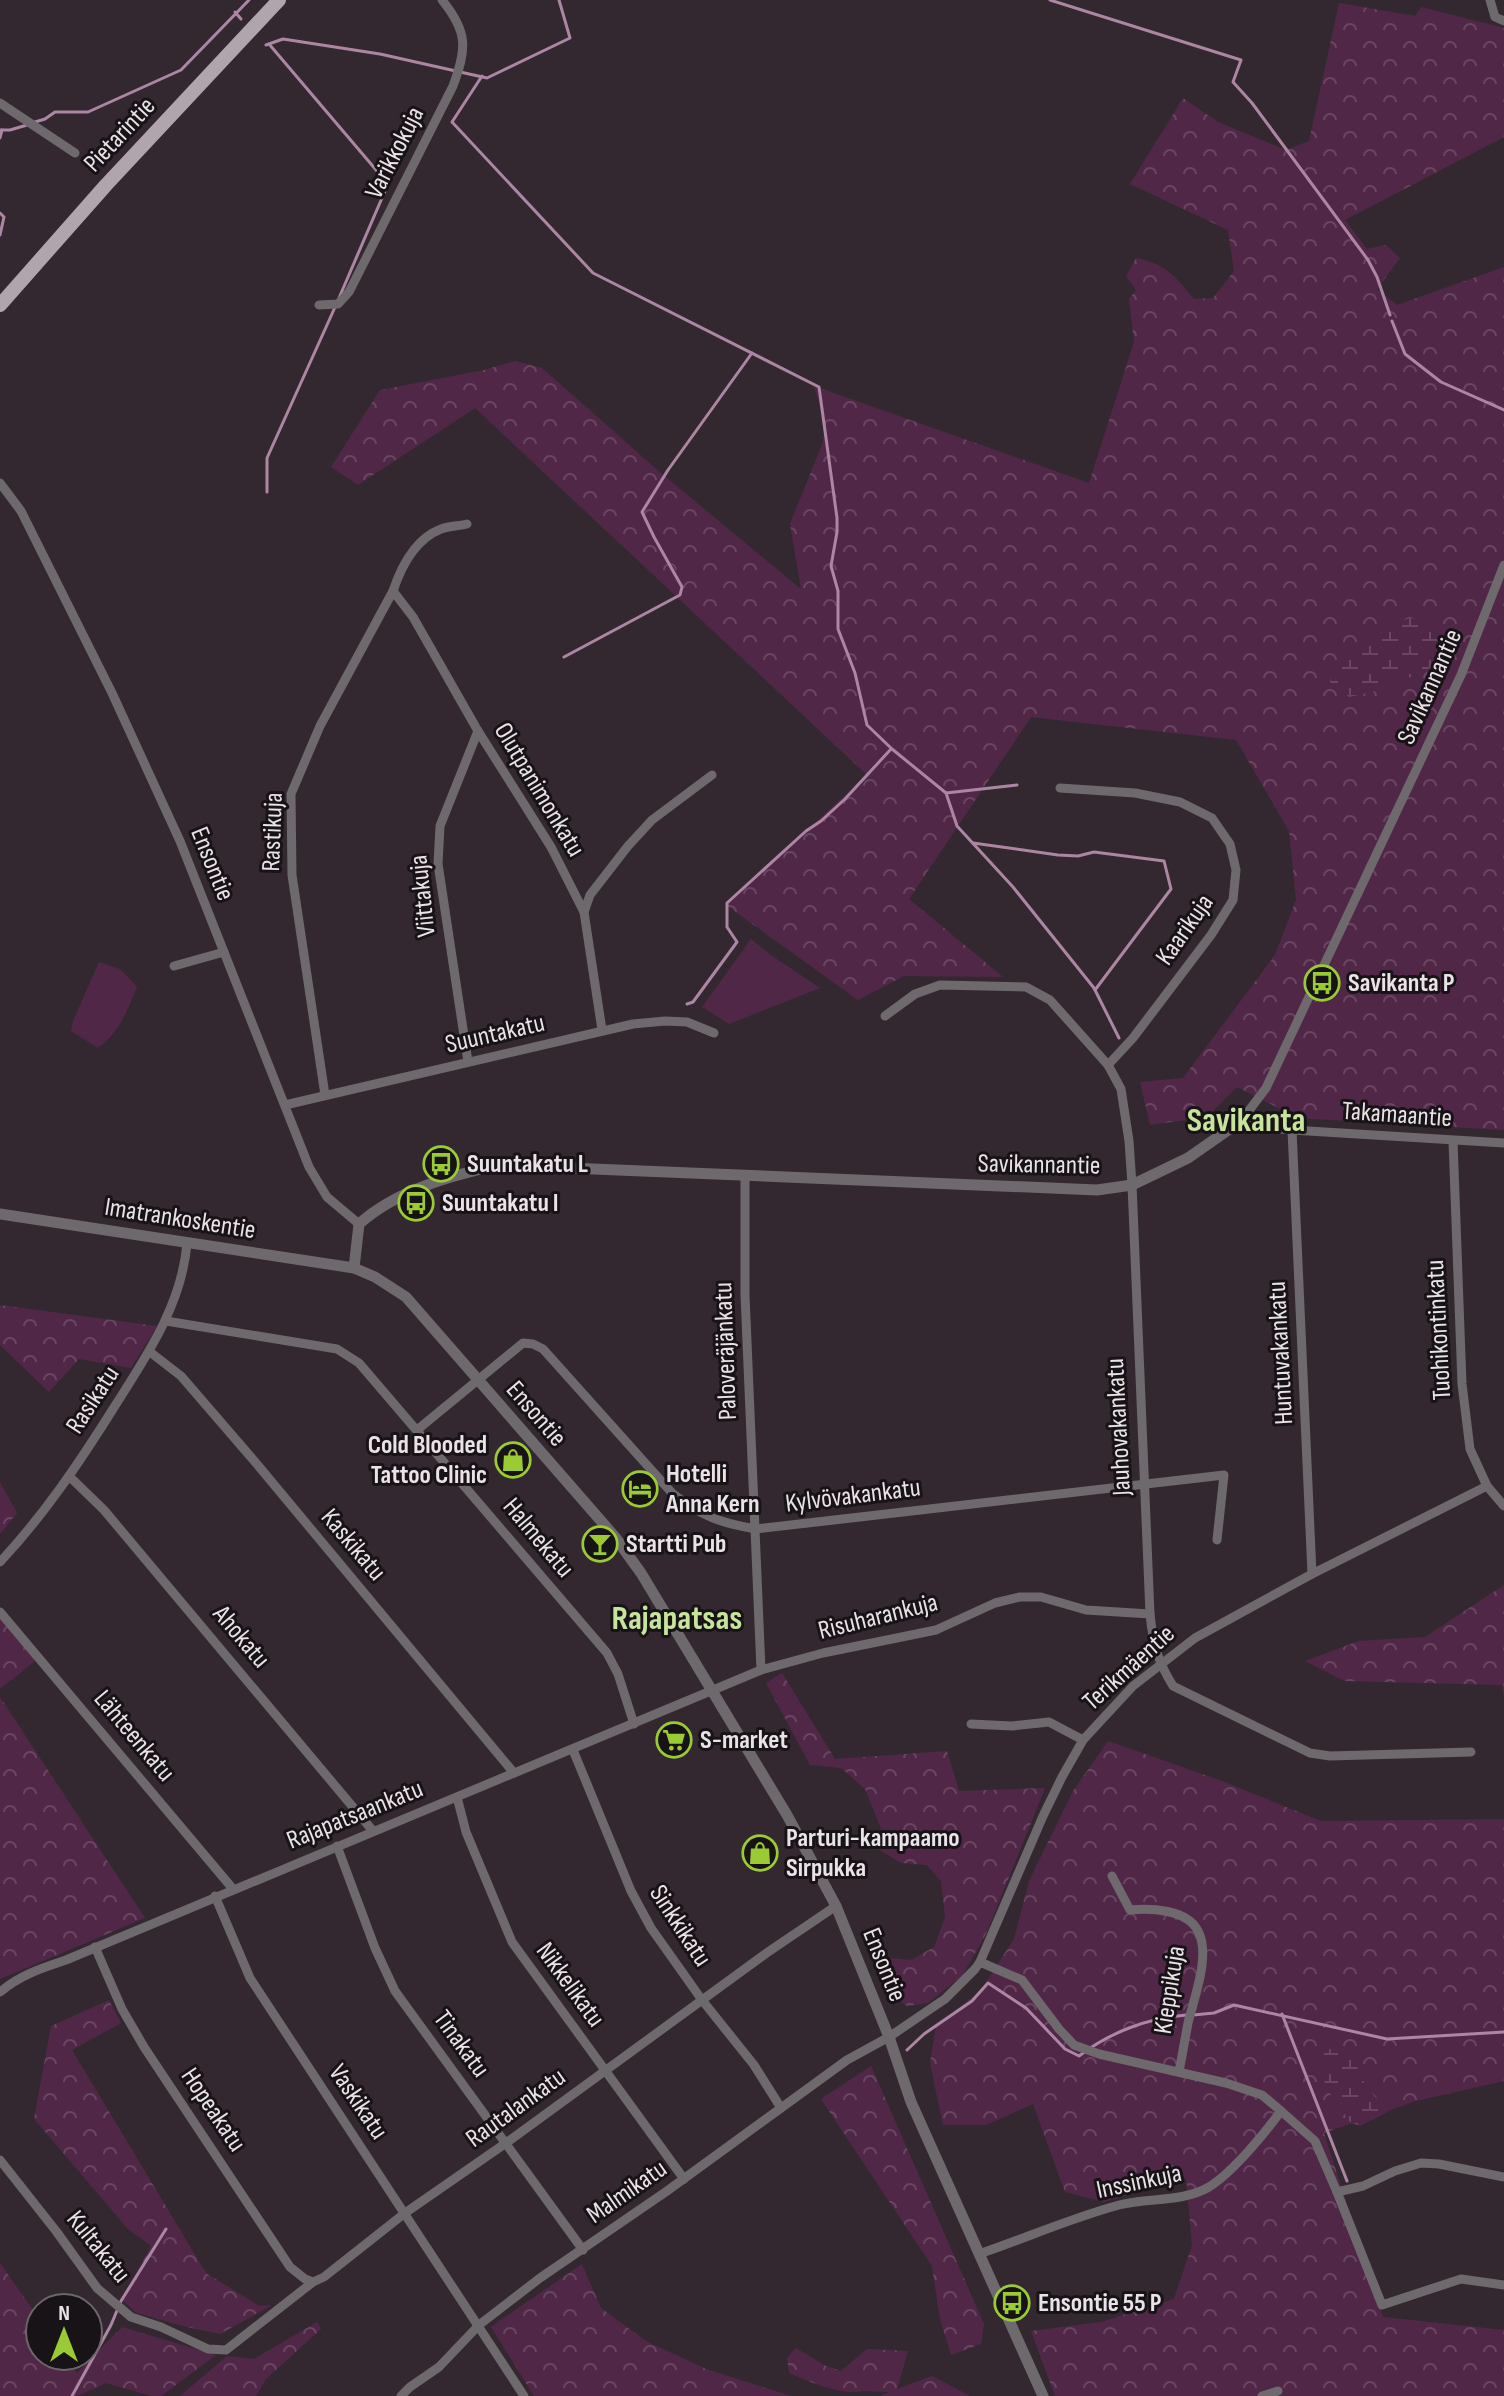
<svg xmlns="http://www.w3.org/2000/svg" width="1504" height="2396" font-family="'Sofia Sans Condensed',sans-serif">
	<defs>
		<pattern id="forest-crowns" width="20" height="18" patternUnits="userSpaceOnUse" patternTransform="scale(2)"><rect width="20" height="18" fill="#512748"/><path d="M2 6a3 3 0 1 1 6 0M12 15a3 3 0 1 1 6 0" fill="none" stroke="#6a4662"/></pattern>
		<pattern id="wetland-marsh" width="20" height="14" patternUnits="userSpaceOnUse" patternTransform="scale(2)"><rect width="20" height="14" fill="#512748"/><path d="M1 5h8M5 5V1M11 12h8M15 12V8" fill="none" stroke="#6a4662"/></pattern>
	</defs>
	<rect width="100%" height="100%" fill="#332830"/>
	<g fill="#512748">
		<path d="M751,939L768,953L820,988L729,1024L702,1007Z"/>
		<path d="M99,962L120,969L137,987C127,1011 120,1032 98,1048L71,1031L73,1021Z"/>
	</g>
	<g fill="url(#forest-crowns)">
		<path d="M1339,3L1415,16L1421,7L1504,28V137L1345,220L1367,249L1386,245L1400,258L1377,289L1397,305L1504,267V1130L1298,1118L1237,1087L1207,1117L1150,1125L1140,1082L1183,1078L1275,955L1296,900L1289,831L1236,740L1031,717L909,899L1003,977L904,976L858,1000L726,905L867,775L475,408L358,485L331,467L380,390L484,370L515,361L542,368L662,474L801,589L790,524L823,442L825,424L814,386L1089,483L1134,342L1129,299L1136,290L1126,276L1136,258C1167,265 1174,275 1194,299L1213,298L1234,271L1228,230L1130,184L1183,98L1218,122L1286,150L1309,141Z"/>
		<path d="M0,1305L157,1326L131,1368L79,1359L49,1392L0,1345Z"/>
		<path d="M0,1482L17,1513L0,1534Z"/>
		<path d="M1504,1585V1697L1502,1685L1344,1681L1305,1661L1359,1641L1425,1637Z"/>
		<path d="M0,1617L36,1660L0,1689Z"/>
		<path d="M782,1673L835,1759L947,1751L959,1791L1045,1788L987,1932L962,1976L928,2003L907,2006L893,1996L889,1958L911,1960L934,1947L945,1917L941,1881L927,1865L901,1863L878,1849L882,1831L865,1789L841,1768L810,1765L766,1683Z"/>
		<path d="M0,1697L145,1918L0,1979Z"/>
		<path d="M1108,1741L1222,1781L1321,1821L1504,1819V2081L1416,2101L1324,2133L1383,2317L1504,2330V2396H1055L1031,2331L1101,2322L1174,2299L1192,2245L1186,2178L1104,2202L1065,2192L1033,2104L986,2125H943L930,2063L936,2026L981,1990L1014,1939L1029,1881L1073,1791Z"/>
		<path d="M109,2000L121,2023L72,2050L206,2273L259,2306L272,2305L220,2334L187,2327L137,2313L122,2300L151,2246L128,2229L34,2119L51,2026Z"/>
		<path d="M871,2066L984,2324L981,2344L951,2355L940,2319L932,2266L821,2099Z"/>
		<path d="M0,2263L40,2320V2356H65L77,2373L122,2327L216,2355L161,2396H152L106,2383L77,2396H0Z"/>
		<path d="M582,2264L601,2308L646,2341L706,2369L791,2396H534L491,2327Z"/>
		<path d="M317,2322L321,2329L266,2379L256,2396H180L227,2356L254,2359Z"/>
		<path d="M796,2348L824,2365L841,2371L867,2349L908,2351L897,2389L932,2376L970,2396H880L890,2392L864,2391C844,2396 809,2382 789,2373L787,2358Z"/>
	</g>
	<g fill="url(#wetland-marsh)">
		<path d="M1410,618L1428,620L1444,640L1434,666L1385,689L1349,697L1330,682L1333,668L1348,651L1364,644L1384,628Z"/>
		<path d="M1344,2046L1351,2053L1365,2085L1388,2112L1360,2126L1350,2122L1329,2092L1322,2076L1319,2063L1324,2054L1330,2049Z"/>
	</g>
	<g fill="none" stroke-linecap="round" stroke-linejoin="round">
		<g stroke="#ac86a3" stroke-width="3">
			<path d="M1050,0L1241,60L1233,82L1252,103L1368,260L1377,277L1390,315"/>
			<path d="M235,12L241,19"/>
			<path d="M269,44L388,184L339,298"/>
			<path d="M266,45L283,39L380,54L487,78L570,38L559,0"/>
			<path d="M482,76L452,122L593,273L819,387L837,518V532L831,566L838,591V629L855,673L867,725L892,749L946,793L957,826L1013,887L1094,988L1119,1038"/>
			<path d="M35,122L45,119L55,112H88L181,70L249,0"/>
			<path d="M0,130H10L27,125"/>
			<path d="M0,138L2,130"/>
			<path d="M0,213L4,217L0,235"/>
			<path d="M1392,321L1405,354L1441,382L1504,410"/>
			<path d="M267,492V458L336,305"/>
			<path d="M564,657L680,595L682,587L654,537L642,512L668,470L752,353"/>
			<path d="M946,793L1017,785"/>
			<path d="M973,843L1058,855L1078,856L1094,852L1164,861L1171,889L1095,990"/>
			<path d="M687,1004L693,1002L737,942L727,927V903L806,831L821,821L845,799L891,749"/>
			<path d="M1282,2014L1347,2181"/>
			<path d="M1193,2015L1214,2013L1234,2005L1387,2039L1504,2032"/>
			<path d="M907,2050L924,2034L972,2001L988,1983L1026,2008L1065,2049L1079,2056C1109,2033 1147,2018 1186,2015"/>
			<path d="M72,2396L111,2325L121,2301L166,2229"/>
		</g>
		<g stroke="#6e696d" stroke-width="9">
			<path d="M1490,0L1495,17L1504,21"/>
			<path d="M0,103L75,153"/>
			<path d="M319,305L338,304L349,292L453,86C467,48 468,32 442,0"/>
			<path d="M0,483L21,511L112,693L180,841L309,1167L327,1197L359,1224"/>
			<path d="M1504,565L1461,675L1266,1088L1241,1121L1254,1127L1292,1130L1504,1143"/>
			<path d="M393,591L413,617L478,731L551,847L584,912L602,1030"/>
			<path d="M1060,788L1135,793L1180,802L1212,818L1230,844L1236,870L1233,900L1211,935L1133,1038L1108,1065"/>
			<path d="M584,912L590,895L628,846L652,820L712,775"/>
			<path d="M174,966L224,952"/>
			<path d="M885,1016L915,994L940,985L1026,987L1050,1000L1108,1065L1121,1089L1129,1141L1132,1185L1150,1614C1153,1644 1157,1660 1173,1686L1310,1753L1330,1756L1471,1752"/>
			<path d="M468,1062L438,864L440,826L478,731"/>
			<path d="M325,1095L292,875L291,794L320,726L393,591C401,567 415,539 441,529C449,526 459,526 467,524"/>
			<path d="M285,1105L633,1024L665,1021L687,1022L714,1033"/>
			<path d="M1292,1130L1312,1574"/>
			<path d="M1453,1141L1462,1384L1470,1449L1487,1486L1504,1506"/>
			<path d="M745,1175V1295L761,1670"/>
			<path d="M166,1321L337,1349L359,1363L607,1653L618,1674L634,1724"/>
			<path d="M150,1352L181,1376L256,1463L514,1773"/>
			<path d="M417,1430L523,1343L533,1344L543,1349L672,1493C701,1516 720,1523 756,1529L1224,1475L1217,1540"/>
			<path d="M70,1477L104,1510L373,1831"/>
			<path d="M0,1562C44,1515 79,1463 113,1409C146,1357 182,1305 187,1243"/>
			<path d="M0,1612L233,1889"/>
			<path d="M971,1724L1012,1726L1049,1722L1083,1740"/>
			<path d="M573,1750L631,1891L651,1928L702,2000L754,2065L781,2108"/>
			<path d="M457,1797L466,1832L512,1942L684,2179"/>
			<path d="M337,1846L375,1948L395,1991L583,2250"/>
			<path d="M1112,1876L1130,1910C1150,1908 1187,1909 1198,1931C1211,1955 1194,1998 1188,2023C1185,2039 1182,2056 1179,2072"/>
			<path d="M215,1896L250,1978L524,2396"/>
			<path d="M95,1947L122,2009L144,2047L290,2267L305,2279L313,2282"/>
			<path d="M980,1962L1022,1980L1059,2029L1074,2045L1099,2054L1226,2083L1262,2095L1281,2111L1315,2141L1337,2192L1382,2305L1461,2279L1504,2285"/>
			<path d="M0,1992C20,1975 42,1968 66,1960L761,1670L823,1653L936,1630L995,1603L1020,1597H1041L1086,1610L1150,1614"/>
			<path d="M0,2160L56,2231L97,2288L131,2317L161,2327L208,2349L226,2350L313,2282L324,2277L405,2213L506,2143L768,1952L836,1906"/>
			<path d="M1337,2192L1363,2186L1395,2171L1421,2163L1439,2164L1504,2177"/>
			<path d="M979,2254C1026,2238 1071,2218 1119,2205C1149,2197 1181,2203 1209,2187C1233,2172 1264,2134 1281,2111"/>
			<path d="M401,2396L410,2387L439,2367L479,2325L540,2278L667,2191L847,2060L889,2037L945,1999L975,1969L980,1962L1043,1816L1062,1777L1083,1740L1133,1686L1195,1638L1312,1574L1487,1486"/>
			<path d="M1262,2396L1278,2391"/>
		</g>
		<g stroke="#6e696d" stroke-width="11">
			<path d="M0,1214L354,1268L375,1277L406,1297L615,1537L641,1573L787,1815L836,1906L889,2037L911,2102L1043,2396"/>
			<path d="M354,1268L359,1224C397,1190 450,1176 498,1165L1097,1190L1132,1185L1188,1158L1241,1121"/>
		</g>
		<path stroke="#b1a5ad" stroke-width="14" d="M0,305L106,185L279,0"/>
	</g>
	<defs>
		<symbol id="bus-ring" viewBox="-11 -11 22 22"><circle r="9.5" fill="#181316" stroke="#9acb34" stroke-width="1.5"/><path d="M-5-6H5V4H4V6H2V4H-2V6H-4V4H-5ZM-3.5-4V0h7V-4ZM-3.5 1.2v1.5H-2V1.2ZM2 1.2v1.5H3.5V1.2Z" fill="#9acb34"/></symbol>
		<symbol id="shop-ring" viewBox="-11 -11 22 22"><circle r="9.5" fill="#181316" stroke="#9acb34" stroke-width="1.5"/><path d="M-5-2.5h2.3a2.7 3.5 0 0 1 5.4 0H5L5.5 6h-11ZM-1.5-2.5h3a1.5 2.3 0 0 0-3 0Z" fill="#9acb34"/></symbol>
		<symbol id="hotel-ring" viewBox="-11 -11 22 22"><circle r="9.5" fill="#181316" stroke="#9acb34" stroke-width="1.5"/><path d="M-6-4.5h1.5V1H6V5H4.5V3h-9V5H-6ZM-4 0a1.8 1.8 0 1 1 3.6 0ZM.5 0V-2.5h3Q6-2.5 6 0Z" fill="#9acb34"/></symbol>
		<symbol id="bar-ring" viewBox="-11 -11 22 22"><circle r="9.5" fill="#181316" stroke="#9acb34" stroke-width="1.5"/><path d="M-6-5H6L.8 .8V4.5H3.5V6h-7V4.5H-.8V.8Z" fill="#9acb34"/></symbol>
		<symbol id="supermarket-ring" viewBox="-11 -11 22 22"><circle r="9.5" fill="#181316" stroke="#9acb34" stroke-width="1.5"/><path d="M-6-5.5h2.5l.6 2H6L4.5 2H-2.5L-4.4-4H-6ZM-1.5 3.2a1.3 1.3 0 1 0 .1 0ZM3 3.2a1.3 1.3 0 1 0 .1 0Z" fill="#9acb34"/></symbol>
	</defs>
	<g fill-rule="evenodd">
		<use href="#bus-ring" x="1302" y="963" width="40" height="40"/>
		<use href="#bus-ring" x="421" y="1144" width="40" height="40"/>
		<use href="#bus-ring" x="396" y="1183" width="40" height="40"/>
		<use href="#shop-ring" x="493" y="1440" width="40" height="40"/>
		<use href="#hotel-ring" x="620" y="1469" width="40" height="40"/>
		<use href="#bar-ring" x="580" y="1524" width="40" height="40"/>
		<use href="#supermarket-ring" x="654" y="1720" width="40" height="40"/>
		<use href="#shop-ring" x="740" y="1833" width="40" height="40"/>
		<use href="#bus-ring" x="992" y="2283" width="40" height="40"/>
	</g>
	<g text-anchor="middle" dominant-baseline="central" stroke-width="6" stroke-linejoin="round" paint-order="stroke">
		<g font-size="26" fill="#e9e2e7" stroke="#181316">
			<text transform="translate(120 135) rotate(-47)">Pietarintie</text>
			<text transform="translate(395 153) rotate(-63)">Varikkokuja</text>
			<text transform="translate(1430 687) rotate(-66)">Savikannantie</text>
			<text transform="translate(539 790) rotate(59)">Olutpanimonkatu</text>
			<text transform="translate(273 832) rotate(-88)">Rastikuja</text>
			<text transform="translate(212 864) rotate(68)">Ensontie</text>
			<text transform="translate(423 896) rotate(-96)">Viittakuja</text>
			<text transform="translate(1185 930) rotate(-55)">Kaarikuja</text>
			<text transform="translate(495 1034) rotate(-13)">Suuntakatu</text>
			<text transform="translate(1397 1115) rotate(4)">Takamaantie</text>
			<text transform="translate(1039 1165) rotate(1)">Savikannantie</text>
			<text transform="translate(180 1219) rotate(9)">Imatrankoskentie</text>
			<text transform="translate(1439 1330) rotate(-93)">Tuohikontinkatu</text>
			<text transform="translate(726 1351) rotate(-92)">Paloveräjänkatu</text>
			<text transform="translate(1281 1353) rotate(-93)">Huntuvakankatu</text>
			<text transform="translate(93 1400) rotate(-57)">Rasikatu</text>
			<text transform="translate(536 1414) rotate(49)">Ensontie</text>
			<text transform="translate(1119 1427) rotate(-93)">Jauhovakankatu</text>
			<text transform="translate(853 1496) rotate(-7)">Kylvövakankatu</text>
			<text transform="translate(538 1538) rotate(50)">Halmekatu</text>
			<text transform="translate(353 1545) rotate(50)">Kaskikatu</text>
			<text transform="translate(878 1617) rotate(-14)">Risuharankuja</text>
			<text transform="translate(241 1637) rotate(50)">Ahokatu</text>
			<text transform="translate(1129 1668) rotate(-42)">Terikmäentie</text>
			<text transform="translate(134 1736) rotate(50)">Lähteenkatu</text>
			<text transform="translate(355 1815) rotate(-22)">Rajapatsaankatu</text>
			<text transform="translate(680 1926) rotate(57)">Sinkkikatu</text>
			<text transform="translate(884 1965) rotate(68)">Ensontie</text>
			<text transform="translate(570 1985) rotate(54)">Nikkelikatu</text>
			<text transform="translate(1170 1990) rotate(-81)">Kieppikuja</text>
			<text transform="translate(461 2044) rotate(54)">Tinakatu</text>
			<text transform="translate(358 2102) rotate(56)">Vaskikatu</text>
			<text transform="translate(516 2108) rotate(-36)">Rautalankatu</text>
			<text transform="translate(213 2110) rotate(56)">Hopeakatu</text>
			<text transform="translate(1139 2182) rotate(-12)">Inssinkuja</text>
			<text transform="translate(627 2192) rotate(-35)">Malmikatu</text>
			<text transform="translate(98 2247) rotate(51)">Kultakatu</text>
		</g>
		<g font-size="26" font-weight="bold" fill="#e9e2e7" stroke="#181316" text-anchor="start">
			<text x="1348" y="983">Savikanta P</text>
			<text x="467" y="1164">Suuntakatu L</text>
			<text x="442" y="1203">Suuntakatu I</text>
			<text x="487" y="1445" text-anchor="end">Cold Blooded<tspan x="487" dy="30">Tattoo Clinic</tspan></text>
			<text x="666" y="1474">Hotelli<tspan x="666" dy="30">Anna Kern</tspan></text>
			<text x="626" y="1544">Startti Pub</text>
			<text x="700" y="1740">S-market</text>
			<text x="786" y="1838">Parturi-kampaamo<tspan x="786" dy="30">Sirpukka</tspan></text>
			<text x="1038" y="2303">Ensontie 55 P</text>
		</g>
		<g font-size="34" font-weight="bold" fill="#c7e49c" stroke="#181316">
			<text x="1246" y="1120">Savikanta</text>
			<text x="677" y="1618">Rajapatsas</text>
		</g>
	</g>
	<g transform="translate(64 2332)"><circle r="38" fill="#181316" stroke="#6c666a" stroke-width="2"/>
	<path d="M0-6L14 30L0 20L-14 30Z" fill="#9acb34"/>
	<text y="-12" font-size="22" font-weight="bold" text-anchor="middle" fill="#e9e2e7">N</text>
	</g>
</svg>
